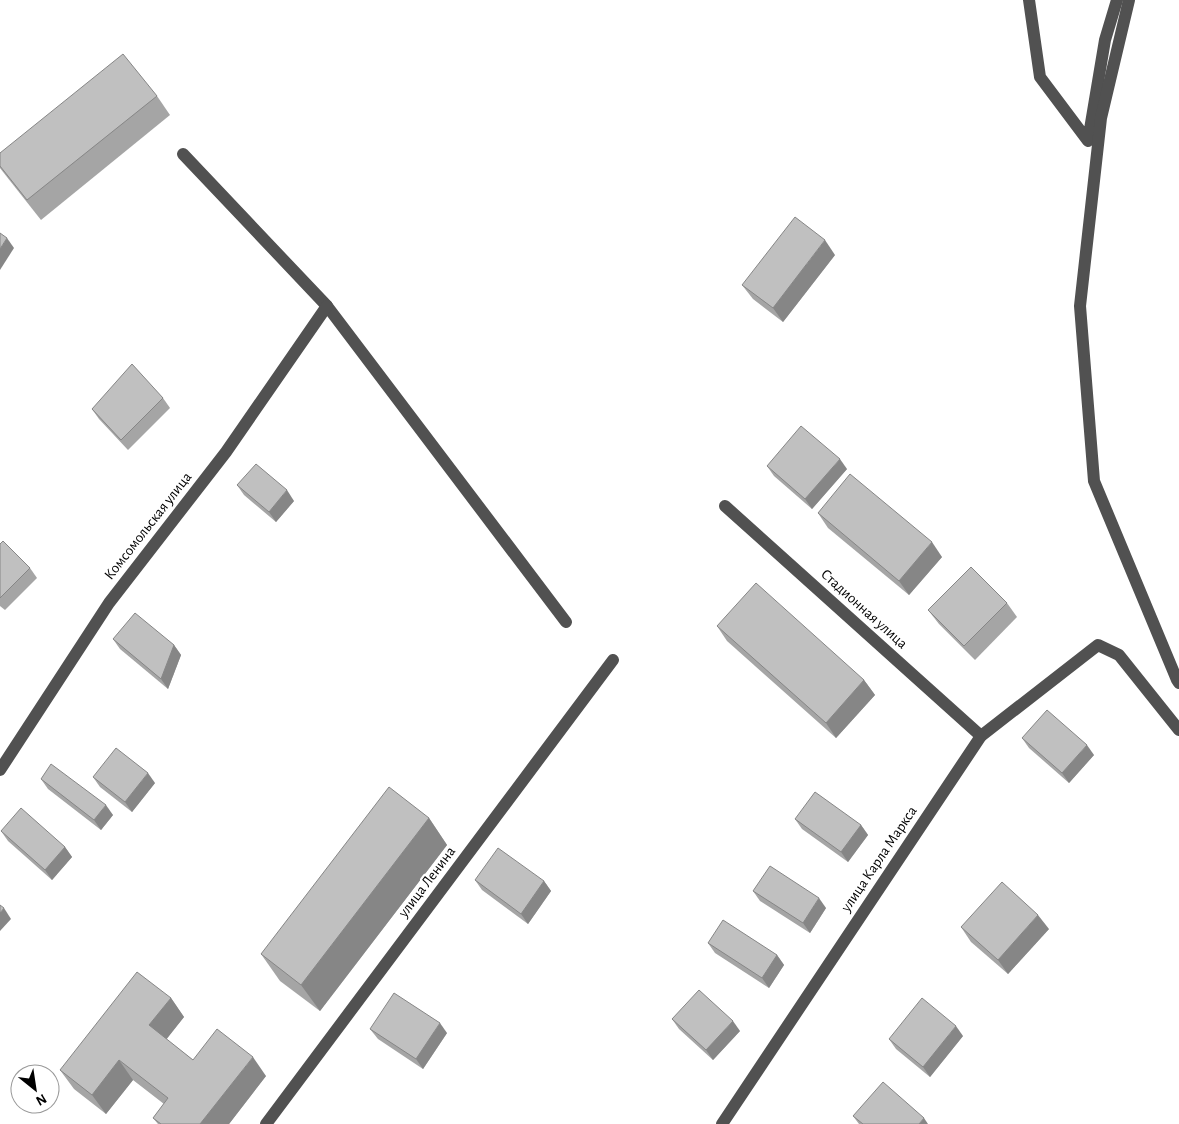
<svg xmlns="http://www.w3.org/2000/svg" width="1179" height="1124" font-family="'Alegreya Sans',sans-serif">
	<rect width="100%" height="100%" fill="#fff"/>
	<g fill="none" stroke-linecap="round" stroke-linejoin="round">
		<g stroke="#515151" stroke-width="12">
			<path d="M1029,0L1040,77L1088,141L1105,40L1117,0"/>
			<path d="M1129,0L1101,118L1080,306L1094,481L1177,680L1179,683"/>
			<path d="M183,154L327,306L566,622"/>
			<path d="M725,506L981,736"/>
			<path d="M0,770L109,603L226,452L327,306"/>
			<path d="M266,1124L613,660"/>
			<path d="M722,1124L981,736L1098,645L1119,655L1179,730"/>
		</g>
	</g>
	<g fill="#a5a5a5">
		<path d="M157,96L170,115L41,220L7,177L0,168V153Z"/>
		<path d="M835,255L783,322L753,299L742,285Z"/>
		<path d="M163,398L170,408L128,450L99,419L92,409Z"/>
		<path d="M767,466L847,469L812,509L774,476Z"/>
		<path d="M237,485L294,501L276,522L244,495Z"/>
		<path d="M818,513L942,557L909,595L828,528Z"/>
		<path d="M0,544L30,568L37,578L5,610L0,606Z"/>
		<path d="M1007,603L1017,617L975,660L939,624L928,610Z"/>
		<path d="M717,626L864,680L875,695L836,738L727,641Z"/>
		<path d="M113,639L174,645L181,655L168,689L120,649Z"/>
		<path d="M1022,738L1094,755L1069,783L1029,748Z"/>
		<path d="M93,777L155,783L132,812L100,787Z"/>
		<path d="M41,779L113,815L101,830L48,789Z"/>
		<path d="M429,818L447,845L320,1011L280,981L261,954Z"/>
		<path d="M795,819L861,825L868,835L848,862L802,829Z"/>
		<path d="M1,831L65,847L72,857L52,880L8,841Z"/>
		<path d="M475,880L544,881L551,891L528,924L482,890Z"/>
		<path d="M753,891L826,908L810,933L760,901Z"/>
		<path d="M961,927L1049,929L1008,974L971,942Z"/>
		<path d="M708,943L777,955L784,965L769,988L715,953Z"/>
		<path d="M171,998L184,1017L166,1039L193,1060L266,1076L229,1124H158L153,1118L164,1104L133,1080L106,1114L74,1089L60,1070Z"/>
		<path d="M672,1019L740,1031L713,1060L679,1029Z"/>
		<path d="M370,1029L447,1033L423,1069L378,1039Z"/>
		<path d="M963,1036L930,1077L896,1049L889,1039Z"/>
		<path d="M853,1116L928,1124H859Z"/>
	</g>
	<g fill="#868686">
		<path d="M7,238L14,248L0,270V249Z"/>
		<path d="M825,240L835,255L783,322L773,308Z"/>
		<path d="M840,459L847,469L812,509L805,499Z"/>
		<path d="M287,490L294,501L276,522L269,512Z"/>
		<path d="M932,542L942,557L909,595L899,581Z"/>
		<path d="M174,645L181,655L168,689L161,679Z"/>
		<path d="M864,680L875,695L836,738L826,723Z"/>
		<path d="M1087,745L1094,755L1069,783L1062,773Z"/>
		<path d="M148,773L155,783L132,812L125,802Z"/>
		<path d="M106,805L113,815L101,830L94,820Z"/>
		<path d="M429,818L447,845L320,1011L301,985Z"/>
		<path d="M861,825L868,835L848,862L841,852Z"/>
		<path d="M65,847L72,857L52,880L45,870Z"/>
		<path d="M544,881L551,891L528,924L521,914Z"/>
		<path d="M819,898L826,908L810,933L803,923Z"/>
		<path d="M4,908L11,919L0,931V913Z"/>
		<path d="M1038,915L1049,929L1008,974L998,960Z"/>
		<path d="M777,955L784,965L769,988L762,978Z"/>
		<path d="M171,998L184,1017L162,1045L149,1025Z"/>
		<path d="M733,1021L740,1031L713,1060L706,1050Z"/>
		<path d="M440,1023L447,1033L423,1069L416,1059Z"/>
		<path d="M956,1026L963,1036L930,1077L923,1067Z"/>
		<path d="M253,1057L266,1076L229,1124H200Z"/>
		<path d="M119,1060L133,1080L106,1114L92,1095Z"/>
		<path d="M924,1118L928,1124H919Z"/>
	</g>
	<g fill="#c0c0c0" stroke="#868686">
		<path d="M123,54L157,96L27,200L0,166V153Z"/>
		<path d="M795,217L825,240L773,308L742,285Z"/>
		<path d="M0,233L7,238L0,249Z"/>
		<path d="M132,364L163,398L121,440L92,409Z"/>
		<path d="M801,426L840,459L805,499L767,466Z"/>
		<path d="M256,464L287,490L269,512L237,485Z"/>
		<path d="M850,474L932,542L899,581L818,513Z"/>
		<path d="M3,541L30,568L0,598V544Z"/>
		<path d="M971,567L1007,603L964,646L928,610Z"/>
		<path d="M756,583L864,680L826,723L717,626Z"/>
		<path d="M135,613L174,645L161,679L113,639Z"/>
		<path d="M1047,710L1087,745L1062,773L1022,738Z"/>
		<path d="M116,748L148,773L125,802L93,777Z"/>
		<path d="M51,764L106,805L94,820L41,779Z"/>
		<path d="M389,787L429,818L301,985L261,954Z"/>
		<path d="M815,792L861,825L841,852L795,819Z"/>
		<path d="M21,808L65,847L45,870L1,831Z"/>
		<path d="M498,848L544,881L521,914L475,880Z"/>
		<path d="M770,866L819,898L803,923L753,891Z"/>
		<path d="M1002,882L1038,915L998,960L961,927Z"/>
		<path d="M0,905L4,908L0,913Z"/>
		<path d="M723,920L777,955L762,978L708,943Z"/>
		<path d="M137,972L171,998L149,1025L193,1060L217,1029L253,1057L200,1124H161L153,1118L168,1098L119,1060L92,1095L60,1070Z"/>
		<path d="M699,990L733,1021L706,1050L672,1019Z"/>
		<path d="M394,993L440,1023L416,1059L370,1029Z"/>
		<path d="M922,998L956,1026L923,1067L889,1039Z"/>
		<path d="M883,1082L924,1118L919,1124H863L853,1116Z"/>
	</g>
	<g text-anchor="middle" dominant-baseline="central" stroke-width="4.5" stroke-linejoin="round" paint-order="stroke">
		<g font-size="15" fill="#000" stroke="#fff">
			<text transform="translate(148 526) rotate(-52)">Комсомольская улица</text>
			<text transform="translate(864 609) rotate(42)">Стадионная улица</text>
			<text transform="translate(879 859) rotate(-56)">улица Карла Маркса</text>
			<text transform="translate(427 882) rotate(-53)">улица Ленина</text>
		</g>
	</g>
	<g transform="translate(35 1089) rotate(150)"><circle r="24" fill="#ffffff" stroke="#999999"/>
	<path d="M0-4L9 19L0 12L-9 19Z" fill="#000000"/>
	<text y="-8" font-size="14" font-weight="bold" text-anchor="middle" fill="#000000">N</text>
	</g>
</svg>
